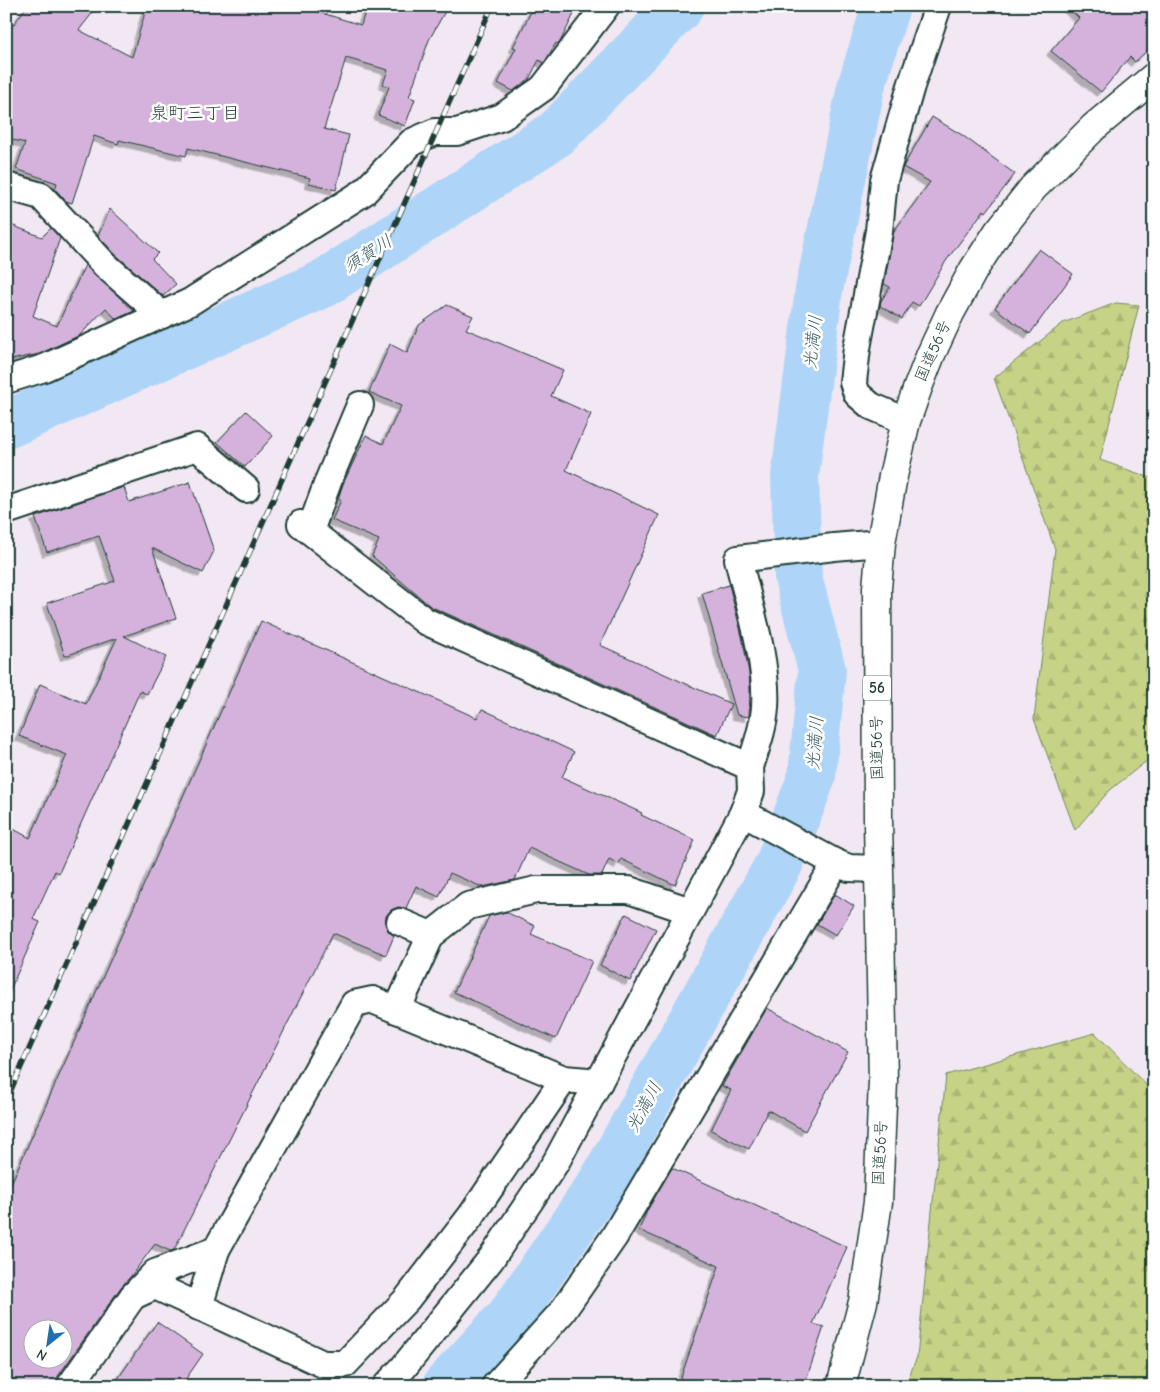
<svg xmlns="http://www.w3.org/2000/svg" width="1160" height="1392" font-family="'Comic Neue','Klee One',sans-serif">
	<defs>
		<pattern id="forest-firs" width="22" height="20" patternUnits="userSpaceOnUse" patternTransform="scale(1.25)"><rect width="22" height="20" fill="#c6d286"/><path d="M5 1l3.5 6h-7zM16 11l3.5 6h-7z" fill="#aab574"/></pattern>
		<filter id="shadow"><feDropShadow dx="-4.5" dy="4.5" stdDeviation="0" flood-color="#0004"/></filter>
	</defs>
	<rect width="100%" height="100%" fill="#f2e8f4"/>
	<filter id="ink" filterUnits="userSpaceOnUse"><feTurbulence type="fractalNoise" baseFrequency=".02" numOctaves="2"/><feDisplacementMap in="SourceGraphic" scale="10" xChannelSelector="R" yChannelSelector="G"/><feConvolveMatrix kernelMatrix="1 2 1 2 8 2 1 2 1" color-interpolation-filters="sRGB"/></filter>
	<g filter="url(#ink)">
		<g fill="url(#forest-firs)" stroke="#72885d">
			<path d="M1116,303L1139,305L1100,460L1154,479V755L1109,791L1075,830L1034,719L1055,549L994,378L1063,323Z"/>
			<path d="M1095,1033L1154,1093V1386H905L917,1357L946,1075Z"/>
		</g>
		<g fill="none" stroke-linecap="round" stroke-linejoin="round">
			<g stroke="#aed5f8" stroke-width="48">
				<path d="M6,425L323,284L557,133L680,6"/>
				<path d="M446,1386L510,1317L603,1181L779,864L812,776L822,670L798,577L795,476L819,290L861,87L886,6"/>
			</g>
		</g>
		<g fill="#d5b2dc" stroke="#1f3d34" fill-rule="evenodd" filter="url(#shadow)">
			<path d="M27,6H98L79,30L132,57L147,6H299L361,25L367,6H448L429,40L409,97L415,99L405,126L378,115L389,87L383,84L388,70L346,58L324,129L349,135L336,190L309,183L310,178L188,148L186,156L119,140L118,144L94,136L72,203L66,201L55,189L57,183L16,169L25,143L6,138V35Z"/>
			<path d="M534,6H578L560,42L558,44L556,43L544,63L539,60L529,79L513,91L498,83L516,48L513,47Z"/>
			<path d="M1066,6H1139L1154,20V44L1135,62L1130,57L1101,92L1051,51L1079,18Z"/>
			<path d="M932,117L962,135L1015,174L986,212L984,210L946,261L919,306L912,302L902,319L880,306L881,301L890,287L884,284L894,231L930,182L903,167Z"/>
			<path d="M110,209L158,253L152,259L176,284L163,296L115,254L98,236Z"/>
			<path d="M6,223L42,237L51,228L60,238L33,316L57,326L85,265L134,311L116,319L106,308L80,335L39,354L6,361Z"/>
			<path d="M1039,249L1073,274L1030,334L995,308Z"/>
			<path d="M447,305L473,316L466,329L563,370L551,396L591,414L566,470L659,515L600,645L731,704L717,735L430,606L372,556L379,540L332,520L341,500L338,499L343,484L366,435L383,444L401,406L369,392L390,344L407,353L419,325Z"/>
			<path d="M246,411L273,436L245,467L217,442Z"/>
			<path d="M190,482L214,551L203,573L152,548L176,618L124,636L166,657L147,694L140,691L59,873L55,871L33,919L40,922L6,999V825L30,838L67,755L19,736L40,684L86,704L117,638L65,656L47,603L115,581L99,536L47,552L35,517L124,487L129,502Z"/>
			<path d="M729,585L742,636L749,673L750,690L749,717L737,715L702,593Z"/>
			<path d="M261,621L477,718L482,709L574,752L562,777L642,813L641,815L695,840L675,885L621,859L619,864L609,859L602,875H589L529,848L515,880L482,887L450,873L439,897L416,886L406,908L398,907L391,910L386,916L385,924L388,931L394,936L386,955L333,933L174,1250L170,1251L155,1244L131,1276L121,1287L51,1386H6V1195ZM32,1330H62V1360H32Z"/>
			<path d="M835,894L854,906L836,935L817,924Z"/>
			<path d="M506,912L535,926L531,934L592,961L556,1039L454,992L489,916Z"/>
			<path d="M626,914L656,929L630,981L600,965Z"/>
			<path d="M767,1008L848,1052L805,1131L768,1110L749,1149L711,1130L731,1090L722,1086Z"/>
			<path d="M672,1168L847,1247L813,1324L824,1327L804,1386H678L719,1266L639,1230L648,1209Z"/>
			<path d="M157,1322L203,1354L181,1386H113Z"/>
		</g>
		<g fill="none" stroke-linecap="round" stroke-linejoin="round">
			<defs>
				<g id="minor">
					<path d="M6,186L41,196L105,265L162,315"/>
					<path d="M6,380L44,368L190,302L364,192L412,142L435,132H457L502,117L543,88L606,6"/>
					<path d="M906,421L871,406L857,394L853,382L857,348L879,231L884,180L911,86L938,6"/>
					<path d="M6,511L197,447L246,489"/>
					<path d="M301,524L425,621L750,767L751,791L743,813L556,1162L491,1259L403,1368L386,1386"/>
					<path d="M310,531L329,479L360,405"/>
					<path d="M750,767C756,748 764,727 765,707C768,662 749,604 738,559L834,547L881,543"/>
					<path d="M743,813L836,863L849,868L878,869"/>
					<path d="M400,922L431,935"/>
					<path d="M397,1010L431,935L468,906L536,890H629L690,911"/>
					<path d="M133,1296L155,1286L323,1364H345L407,1299L471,1216L564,1079"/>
					<path d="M199,1307L216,1250"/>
					<path d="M70,1386L133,1296L155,1273L216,1250L354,1004L373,1000L564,1079L599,1082"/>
					<path d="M495,1386L562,1312L614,1237L836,863"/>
				</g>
				<path id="highway" d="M841,1386L863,1302L878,1202L883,1081L878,820L877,588L881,543L893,476L906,421L918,387L931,354L950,313L974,269L998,232L1033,188L1094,127L1154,77"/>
			</defs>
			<use href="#minor" stroke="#1f3d34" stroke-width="30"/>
			<use href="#highway" stroke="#1f3d34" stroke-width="31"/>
			<use href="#minor" stroke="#fff" stroke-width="26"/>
			<use href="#highway" stroke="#fff" stroke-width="28"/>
			<defs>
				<path id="rail" d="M6,1101L492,6"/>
			</defs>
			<use href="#rail" stroke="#1f3d34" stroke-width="5.5"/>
			<use href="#rail" stroke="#fff" stroke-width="4" stroke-dasharray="11" stroke-linecap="butt"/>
		</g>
	</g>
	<g text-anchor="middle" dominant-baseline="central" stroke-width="5" stroke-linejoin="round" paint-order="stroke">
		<rect fill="#fff" stroke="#627771" stroke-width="1" x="863" y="675.5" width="28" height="25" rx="4"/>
		<g font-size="15" font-weight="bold" fill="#1f3d34">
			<text x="877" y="688">56</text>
		</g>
		<g font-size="16" fill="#1f3d34" stroke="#fff">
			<text transform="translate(933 351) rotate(-66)">国道56号</text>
			<text transform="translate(877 748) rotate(-91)">国道56号</text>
			<text transform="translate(880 1153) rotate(-87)">国道56号</text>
		</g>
		<g font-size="18" fill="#1f3d34" stroke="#fff">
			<text x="195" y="113">泉町三丁目</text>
		</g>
		<g font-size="18" font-style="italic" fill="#436365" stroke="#fff">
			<text transform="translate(368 254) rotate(-33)">須賀川</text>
			<text transform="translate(813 342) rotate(-83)">光満川</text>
			<text transform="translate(815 743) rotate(-85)">光満川</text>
			<text transform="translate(644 1107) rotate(-61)">光満川</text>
		</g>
	</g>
	<rect width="1160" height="1392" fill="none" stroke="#fff" stroke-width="25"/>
	<rect x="12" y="12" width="1135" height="1367" fill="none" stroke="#1f3d34" stroke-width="2" filter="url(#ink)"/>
	<g transform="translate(48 1344) rotate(210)"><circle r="24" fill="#ffffff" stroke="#a5b1ae"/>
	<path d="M0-4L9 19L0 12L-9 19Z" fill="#1f6fb2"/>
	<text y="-8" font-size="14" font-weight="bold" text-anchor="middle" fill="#1f3d34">N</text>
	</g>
</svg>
